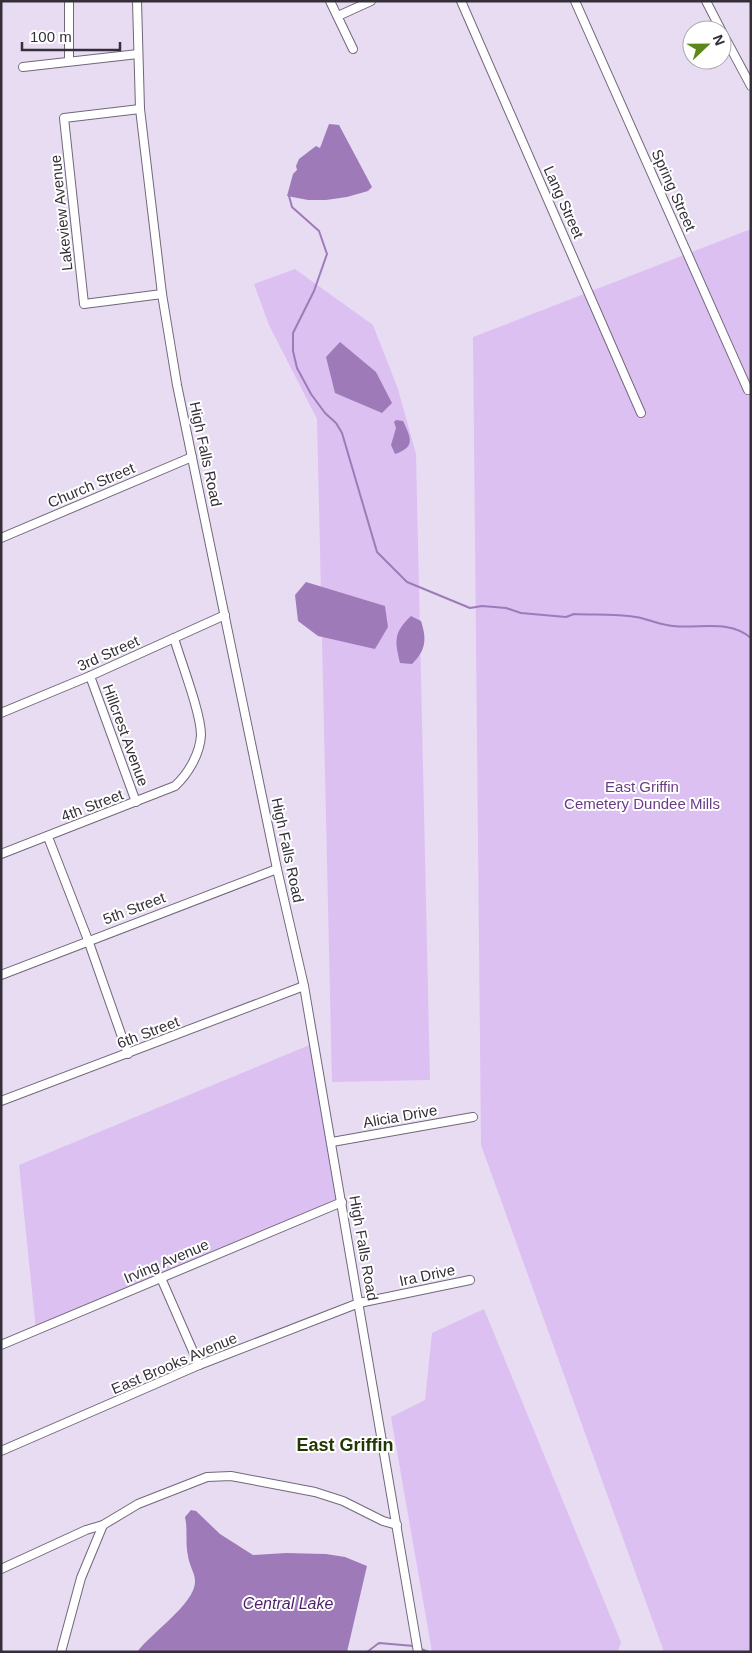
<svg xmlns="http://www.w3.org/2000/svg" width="752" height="1653" font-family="Helvetica,sans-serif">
	<rect width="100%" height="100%" fill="#e8dcf3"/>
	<g fill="#dcc0f2">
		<path d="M751,229V1652H664L481,1145L473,337Z"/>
		<path d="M295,269L373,325L398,389L416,454L430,1080L332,1082L317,419L269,325L254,284Z"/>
		<path d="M312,1044L340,1202L36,1330L19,1165Z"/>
		<path d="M484,1309L621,1642L618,1652H432L391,1417L425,1400L432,1333Z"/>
	</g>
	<g fill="#9e7bb8">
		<path d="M329,124L339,125L372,187L368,191L347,197L326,200H308L287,196L293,174L297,170L296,166L299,159L316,146L320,148Z"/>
		<path d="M340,342L376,372L392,403L382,413L335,393L326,357Z"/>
		<path d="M396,420L403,421C411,438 416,447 395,454L391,445L396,428L394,422Z"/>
		<path d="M306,582L385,606L388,627L375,649L318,636L298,621L295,595Z"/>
		<path d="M411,616L421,621C427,640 426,650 412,664L400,663C395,641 393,633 411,616Z"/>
		<path d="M191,1510L196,1511L220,1534L253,1555L286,1553L326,1554L345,1557L367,1566L347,1652H137C151,1633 196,1603 195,1581C195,1573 189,1565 188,1556C185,1543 188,1530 185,1517Z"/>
	</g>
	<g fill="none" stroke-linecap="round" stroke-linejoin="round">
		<g stroke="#9e7bb8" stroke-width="2">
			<path d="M289,196L292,207L319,231L327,254L314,291L293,333V351L297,368L311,394L325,413L336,423L342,433L377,552L407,582L470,608L482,606L506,608L521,613L566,617L574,614C594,615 616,614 636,617C648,619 661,625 673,626C700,629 729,619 751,638"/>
			<path d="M421,1649L429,1652"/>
			<path d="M367,1652L379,1643L414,1646"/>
		</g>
		<defs>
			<g id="minor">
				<path d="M69,1V60"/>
				<path d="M137,1L140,109L162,294L177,385L277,869L304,986L418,1652"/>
				<path d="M330,1L353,49"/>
				<path d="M461,1L641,413"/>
				<path d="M575,1L748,390"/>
				<path d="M706,1L721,30"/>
				<path d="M338,16L371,1"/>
				<path d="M722,32L751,86"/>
				<path d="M23,67L138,54"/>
				<path d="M140,109L64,118L84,304L162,294"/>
				<path d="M1,538L192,457"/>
				<path d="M90,676L136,802"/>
				<path d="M1,713L90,676L225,615"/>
				<path d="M48,837L88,940L128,1054"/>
				<path d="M1,854L175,786C188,774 200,754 201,735C201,713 181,662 174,638"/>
				<path d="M1,975L277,869"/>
				<path d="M1,1101L304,986"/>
				<path d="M332,1142L473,1117"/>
				<path d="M161,1278L199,1365"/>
				<path d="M1,1345L342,1202"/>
				<path d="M1,1451L199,1365L359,1303L470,1280"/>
				<path d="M1,1569L86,1530L103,1525"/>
				<path d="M61,1652L81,1578L103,1525L138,1504L207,1477L231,1476L315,1492L343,1501L383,1521L397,1525"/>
			</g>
		</defs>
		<use href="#minor" stroke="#71677a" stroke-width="10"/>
		<use href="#minor" stroke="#fff" stroke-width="8"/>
	</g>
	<g text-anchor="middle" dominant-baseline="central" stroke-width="4" stroke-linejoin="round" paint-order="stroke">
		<g font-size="15" fill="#342f38" stroke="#fff">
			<text transform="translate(674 190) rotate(66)">Spring Street</text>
			<text transform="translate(564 202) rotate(66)">Lang Street</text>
			<text transform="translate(61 213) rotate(-96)">Lakeview Avenue</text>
			<text transform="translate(206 454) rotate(78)">High Falls Road</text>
			<text transform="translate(91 485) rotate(-23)">Church Street</text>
			<text transform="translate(108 653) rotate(-24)">3rd Street</text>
			<text transform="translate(126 735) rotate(70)">Hillcrest Avenue</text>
			<text transform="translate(92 805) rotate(-21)">4th Street</text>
			<text transform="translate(288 850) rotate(78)">High Falls Road</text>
			<text transform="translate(134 908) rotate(-21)">5th Street</text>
			<text transform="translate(148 1032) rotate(-21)">6th Street</text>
			<text transform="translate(400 1116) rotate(-10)">Alicia Drive</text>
			<text transform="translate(364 1248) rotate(80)">High Falls Road</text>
			<text transform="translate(166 1261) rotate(-23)">Irving Avenue</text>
			<text transform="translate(427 1275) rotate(-12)">Ira Drive</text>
			<text transform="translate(174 1363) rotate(-23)">East Brooks Avenue</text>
		</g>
		<g font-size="15" fill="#693b87" stroke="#fff">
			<text x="642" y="786">East Griffin<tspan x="642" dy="17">Cemetery Dundee Mills</tspan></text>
		</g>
		<g font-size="16" font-style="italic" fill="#4d1e69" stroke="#fff">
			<text x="288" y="1603">Central Lake</text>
		</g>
		<g font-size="18" font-weight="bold" fill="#223702" stroke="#fff">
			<text x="345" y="1445">East Griffin</text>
		</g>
	</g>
	<rect width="752" height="1653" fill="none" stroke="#342f38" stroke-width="5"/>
	<g transform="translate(707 45) rotate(68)"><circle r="24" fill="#ffffff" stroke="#aeacaf"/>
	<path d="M0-4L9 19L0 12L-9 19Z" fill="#5b8818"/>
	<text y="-8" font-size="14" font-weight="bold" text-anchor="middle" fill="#342f38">N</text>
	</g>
	<path d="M22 42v8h98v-8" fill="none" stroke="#342f38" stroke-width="2.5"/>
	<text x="30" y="42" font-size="15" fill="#342f38" stroke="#ffffff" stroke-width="4" paint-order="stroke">100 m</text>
</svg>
